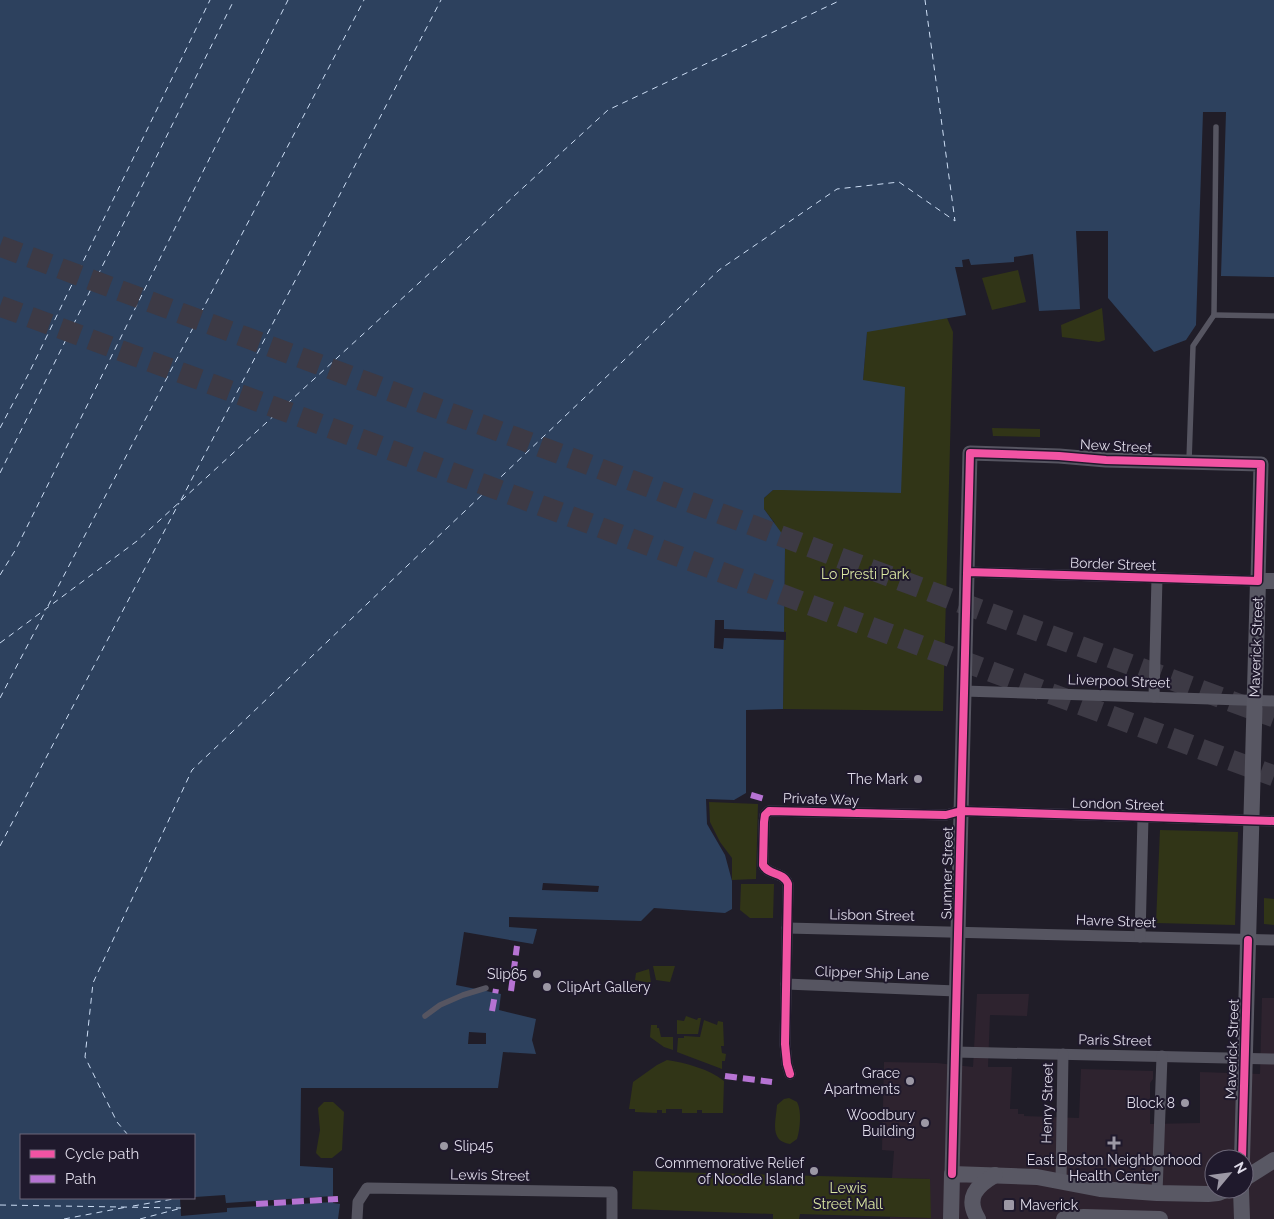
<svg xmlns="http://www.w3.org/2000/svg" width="1274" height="1219" font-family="Raleway,sans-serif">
	<rect width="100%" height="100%" fill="#201d28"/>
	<path fill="#2e232f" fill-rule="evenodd" d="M977,994H1029L1027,1016L990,1015L988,1067H1012L1010,1109H1018V1114H1024V1116L1079,1118L1081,1069L1153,1071V1079L1150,1083V1124L1200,1123V1072L1260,1074L1262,998H1274V1219H890V1217L930,1218L929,1179L892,1178L894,1151L882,1150L884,1062L937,1063L973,1067ZM1214,1159H1244V1189H1214Z"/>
	<g fill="#313517">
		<path d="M1018,270L1026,302L992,310L982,278Z"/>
		<path d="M1102,308L1105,340L1099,342L1062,337L1061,325Z"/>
		<path d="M947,318L953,332L943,711L783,709L785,549L774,522L764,509V498L773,490H782L863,380L867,331Z"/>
		<path d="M992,428L1040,429V437L993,436Z"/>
		<path d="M709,802L758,804L756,879L732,880V858L720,842L710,822Z"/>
		<path d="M1160,830L1238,832L1235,925L1156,923Z"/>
		<path d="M741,884H774L773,918H750L740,910Z"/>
		<path d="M1264,898L1274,899V925L1264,924Z"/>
		<path d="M653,966H675L670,982L656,980Z"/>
		<path d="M649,969L651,983L635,980L636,973Z"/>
		<path d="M686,1016L697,1020L698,1018H701L698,1034H677V1020L684,1021Z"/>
		<path d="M704,1020L717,1025L718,1021L723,1022L724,1046H721L722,1053L726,1054L725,1061H722V1069L677,1052L678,1038H684V1036L700,1037Z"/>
		<path d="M651,1025H657V1028H659L661,1037H673V1050L664,1047L650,1037Z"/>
		<path d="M667,1060C686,1063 709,1069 724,1081L723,1113H702V1110H697V1113H682V1109H666V1113H662V1110H657V1113L635,1112V1109H629L633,1082L657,1065Z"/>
		<path d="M789,1098L797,1102C802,1111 800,1130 797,1139L790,1144C769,1141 776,1121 777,1105L784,1099Z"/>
		<path d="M324,1102H333L344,1112L342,1150L332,1158H321L316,1153L320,1130L318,1108Z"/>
		<path d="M633,1171L930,1179L931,1218L800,1214L799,1219H773V1214L632,1209Z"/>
	</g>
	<path fill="#2d415e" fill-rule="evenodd" d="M0,0H1274V277L1221,276L1226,112H1203L1196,325L1186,340L1154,352L1108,298V231H1076L1080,309L1039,311L1033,254L1014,257V262L971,265L969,259L962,260L963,267H955L966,315L867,332L863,380L905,387L901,493L782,490H773L764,498V509L783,535L785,549L783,709L746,710V793L734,800L706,799L707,824L725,855L732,881V909L725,913L654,908L641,921L509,917V927L537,929L533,944L464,932L456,985L501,994L499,1010L536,1019L532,1040L536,1054L503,1052L498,1088H301L300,1166L333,1168V1203L340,1204L338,1219H0ZM21,1135H194V1198H21Z"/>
	<g fill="#201d28">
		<path d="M715,620H724V629L786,632V640L724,638L723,649L714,648Z"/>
		<path d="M543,883L599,886L598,892L542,890Z"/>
		<path d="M469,1032L486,1033V1044H468Z"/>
		<path d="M225,1195L226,1203L333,1196V1202L227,1208V1212L181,1216L180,1198Z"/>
	</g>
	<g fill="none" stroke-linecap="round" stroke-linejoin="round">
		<g stroke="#ccddf4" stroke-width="1" stroke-dasharray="6 5" stroke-linecap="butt">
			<path d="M0,428L29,373L210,0"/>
			<path d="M0,473L234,0"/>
			<path d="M181,500L441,0"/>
			<path d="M0,575L16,549L288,0"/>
			<path d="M48,606L364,0"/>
			<path d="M0,643L137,541L608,110L841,0"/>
			<path d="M0,698L46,610"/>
			<path d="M0,846L179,503"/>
			<path d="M128,1135L117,1122L85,1057L93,983L192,770L719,270L837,189L899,182L955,221L925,0"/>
			<path d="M0,1205L181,1208"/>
			<path d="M133,1206L179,1198"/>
			<path d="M64,1219L127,1207"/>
			<path d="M140,1219L178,1209"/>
		</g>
		<g stroke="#3d3a45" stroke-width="21" stroke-dasharray="21 11" stroke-linecap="butt">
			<path d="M0,246L967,605L1274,717"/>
			<path d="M0,306L1274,776"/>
		</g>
		<g stroke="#565561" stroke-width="5.5">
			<path d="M1214,315L1274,316"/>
			<path d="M1189,461L1193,346L1214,315L1216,127"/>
			<path d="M425,1016L440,1005L463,995L486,988"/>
		</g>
		<g stroke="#565561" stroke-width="11">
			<path d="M967,572L1258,581"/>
			<path d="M964,691L1274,701"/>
			<path d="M1154,697L1157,578"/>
			<path d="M787,928L1274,940"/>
			<path d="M1140,937L1143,817"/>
			<path d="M786,984L956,991"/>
			<path d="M955,1052L1274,1059"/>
			<path d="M790,1074L787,1064L785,1044L788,884C783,871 769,876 763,865L764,822L765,815L769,811L946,815L961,811L1274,821"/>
			<path d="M1061,1182L1063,1054"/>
			<path d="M1157,1193L1162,1056"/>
			<path d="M357,1219L358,1202L367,1188L612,1192V1219"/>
		</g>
		<path stroke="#565561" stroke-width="15" d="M952,1174L970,453L1059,456L1106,460L1261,464L1258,581"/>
		<g stroke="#595864" stroke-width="16">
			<path d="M1242,1159L1258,581H1274"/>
			<path d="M1244,1179L1274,1160"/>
			<path d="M1241,1189L1242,1219"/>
			<path d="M951,1219L952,1174L1037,1177L1100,1189L1157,1193L1208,1194L1218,1193L1228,1189"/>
			<path d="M978,1219C965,1198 976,1186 995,1175"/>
			<path d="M1064,1219L1084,1217L1160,1219"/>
		</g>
		<g stroke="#b673d3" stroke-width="6" stroke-dasharray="12 6" stroke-linecap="butt">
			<path d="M751,795L768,800"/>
			<path d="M511,991L517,946"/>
			<path d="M492,1011L496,989"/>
			<path d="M725,1076L772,1082"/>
			<path d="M256,1204L338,1199"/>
		</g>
		<defs>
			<g id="cycleway">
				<path d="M790,1074L787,1064L785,1044L788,884C783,871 769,876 763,865L764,822L765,815L769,811L946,815L961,811L1274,821"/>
				<path d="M1242,1159L1248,940"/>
				<path d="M952,1174L970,453L1059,456L1106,460L1261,464L1258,581L967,572"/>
			</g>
		</defs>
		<use href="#cycleway" stroke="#1f192c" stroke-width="11"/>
		<use href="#cycleway" stroke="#f153a3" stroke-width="8"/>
	</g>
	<g fill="#9c98a5" stroke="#1f192c" stroke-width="2">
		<circle cx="918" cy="779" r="5"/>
		<circle cx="537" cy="974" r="5"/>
		<circle cx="547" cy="987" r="5"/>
		<circle cx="910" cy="1081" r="5"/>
		<circle cx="1185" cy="1103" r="5"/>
		<circle cx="925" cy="1123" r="5"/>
		<path d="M1111.5 1135.5h5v5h5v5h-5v5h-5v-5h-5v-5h5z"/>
		<circle cx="444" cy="1146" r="5"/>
		<circle cx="814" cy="1171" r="5"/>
		<rect x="1003" y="1199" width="12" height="12" rx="2.5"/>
	</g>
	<g text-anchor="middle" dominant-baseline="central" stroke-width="4" stroke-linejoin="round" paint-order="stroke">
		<g font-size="14" fill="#dfdbe9" stroke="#1f192c">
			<text transform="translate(1116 446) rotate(3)">New Street</text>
			<text transform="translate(1113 564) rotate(2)">Border Street</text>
			<text transform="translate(1256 647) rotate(-88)">Maverick Street</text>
			<text transform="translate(1119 681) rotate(2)">Liverpool Street</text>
			<text transform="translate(821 799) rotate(2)">Private Way</text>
			<text transform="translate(1118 804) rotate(2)">London Street</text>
			<text transform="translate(947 873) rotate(-89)">Sumner Street</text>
			<text transform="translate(872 915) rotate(1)">Lisbon Street</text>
			<text transform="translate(1116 921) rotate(2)">Havre Street</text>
			<text transform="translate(872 973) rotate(2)">Clipper Ship Lane</text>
			<text transform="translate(1115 1040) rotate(1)">Paris Street</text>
			<text transform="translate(1232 1049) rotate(-88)">Maverick Street</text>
			<text transform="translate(1047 1103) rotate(-89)">Henry Street</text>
			<text transform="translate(490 1175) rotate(1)">Lewis Street</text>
		</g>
		<g font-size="14" fill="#d9e5a1" stroke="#1f192c">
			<text x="865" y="574">Lo Presti Park</text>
			<text x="848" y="1188">Lewis<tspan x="848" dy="16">Street Mall</tspan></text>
		</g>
		<g font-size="14" fill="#dfdbe9" stroke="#1f192c" text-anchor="end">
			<text x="908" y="779">The Mark</text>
			<text x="527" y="974">Slip65</text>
			<text x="557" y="987" text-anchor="start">ClipArt Gallery</text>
			<text x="900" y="1073">Grace<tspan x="900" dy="16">Apartments</tspan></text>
			<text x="1175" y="1103">Block 8</text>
			<text x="915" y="1115">Woodbury<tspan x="915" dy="16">Building</tspan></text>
			<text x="454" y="1146" text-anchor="start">Slip45</text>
			<text x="1114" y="1160" text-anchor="middle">East Boston Neighborhood<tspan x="1114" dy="16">Health Center</tspan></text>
			<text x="804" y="1163">Commemorative Relief<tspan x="804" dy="16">of Noodle Island</tspan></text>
			<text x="1020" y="1205" text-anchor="start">Maverick</text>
		</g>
	</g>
	<rect x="20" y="1134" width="175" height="65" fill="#1f192c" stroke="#6c6778"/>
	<rect x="30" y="1150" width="25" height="8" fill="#f153a3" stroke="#6c6778"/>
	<text x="65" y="1159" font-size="15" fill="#dfdbe9">Cycle path</text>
	<rect x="30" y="1175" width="25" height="8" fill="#b673d3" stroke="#6c6778"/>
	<text x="65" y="1184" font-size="15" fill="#dfdbe9">Path</text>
	<g transform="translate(1229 1174) rotate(61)"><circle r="24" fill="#1f192c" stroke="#6c6778"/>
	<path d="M0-4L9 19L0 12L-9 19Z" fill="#9c98a5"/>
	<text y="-8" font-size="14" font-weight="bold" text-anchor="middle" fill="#dfdbe9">N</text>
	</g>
</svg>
